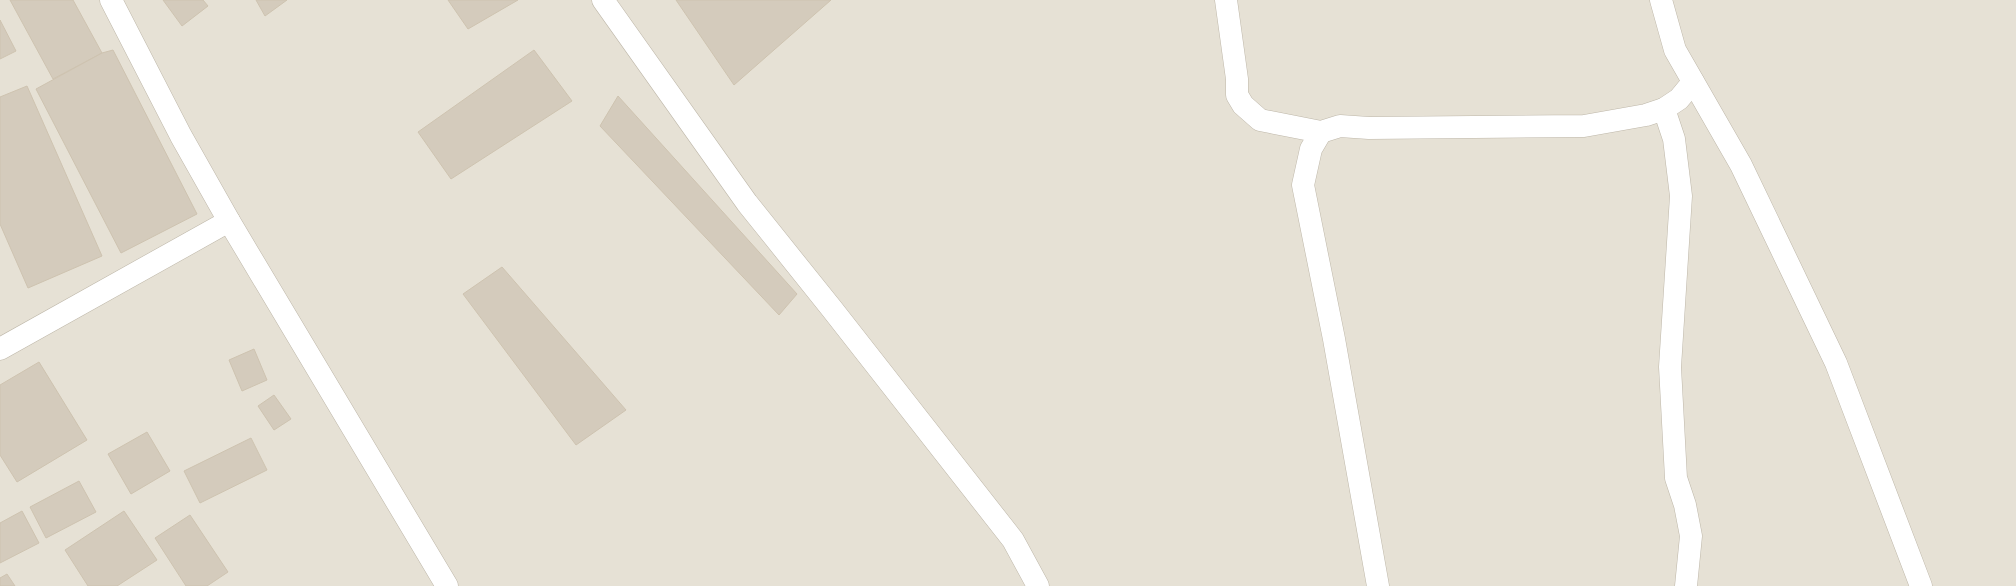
<svg xmlns="http://www.w3.org/2000/svg" width="2016" height="586" font-family="'PT Sans',sans-serif">
	<rect width="100%" height="100%" fill="#f3efe7"/>
	<rect fill="#e6e1d5" x="0" y="0" width="2016" height="586"/>
	<g fill="#d4cbbc" stroke="#cec3b0">
		<path d="M10,0H73L102,53L53,79Z"/>
		<path d="M163,0H203L208,6L182,26Z"/>
		<path d="M256,0H287L265,16Z"/>
		<path d="M448,0H518L468,29Z"/>
		<path d="M676,0H831L734,85Z"/>
		<path d="M0,20L16,51L0,59Z"/>
		<path d="M113,50L197,214L121,253L36,89L102,53Z"/>
		<path d="M534,50L572,101L451,179L418,132Z"/>
		<path d="M27,86L102,256L28,288L0,224V97Z"/>
		<path d="M618,96L797,294L779,315L600,126Z"/>
		<path d="M502,267L626,410L576,445L463,294Z"/>
		<path d="M254,349L267,380L242,391L229,360Z"/>
		<path d="M39,362L87,440L17,482L0,455V385Z"/>
		<path d="M274,395L291,419L274,430L258,406Z"/>
		<path d="M147,432L170,471L131,494L108,454Z"/>
		<path d="M251,438L267,470L200,503L184,471Z"/>
		<path d="M79,481L96,512L46,538L30,507Z"/>
		<path d="M22,511L39,543L0,563V523Z"/>
		<path d="M124,511L157,560L117,586H88L65,550Z"/>
		<path d="M190,515L228,572L207,586H186L155,538Z"/>
		<path d="M7,574L15,586H0V578Z"/>
	</g>
	<g fill="none" stroke-linecap="round" stroke-linejoin="round">
		<defs>
			<g id="minor">
				<path d="M111,0L181,136L229,221L447,586"/>
				<path d="M603,0L747,203L832,309L1013,540L1038,586"/>
				<path d="M1226,0L1237,79V95L1243,105L1260,120L1321,132L1340,126L1369,128L1584,126L1646,115L1664,109L1679,99L1693,82"/>
				<path d="M1661,0L1675,50L1741,165L1836,363L1921,586"/>
				<path d="M1664,109L1674,139L1681,196L1670,367L1676,478L1685,505L1691,536L1686,586"/>
				<path d="M1321,132L1311,149L1303,185L1334,339L1378,586"/>
				<path d="M0,349L229,221"/>
			</g>
		</defs>
		<use href="#minor" stroke="#beb7a9" stroke-width="23"/>
		<use href="#minor" stroke="#fff" stroke-width="22"/>
	</g>
</svg>
